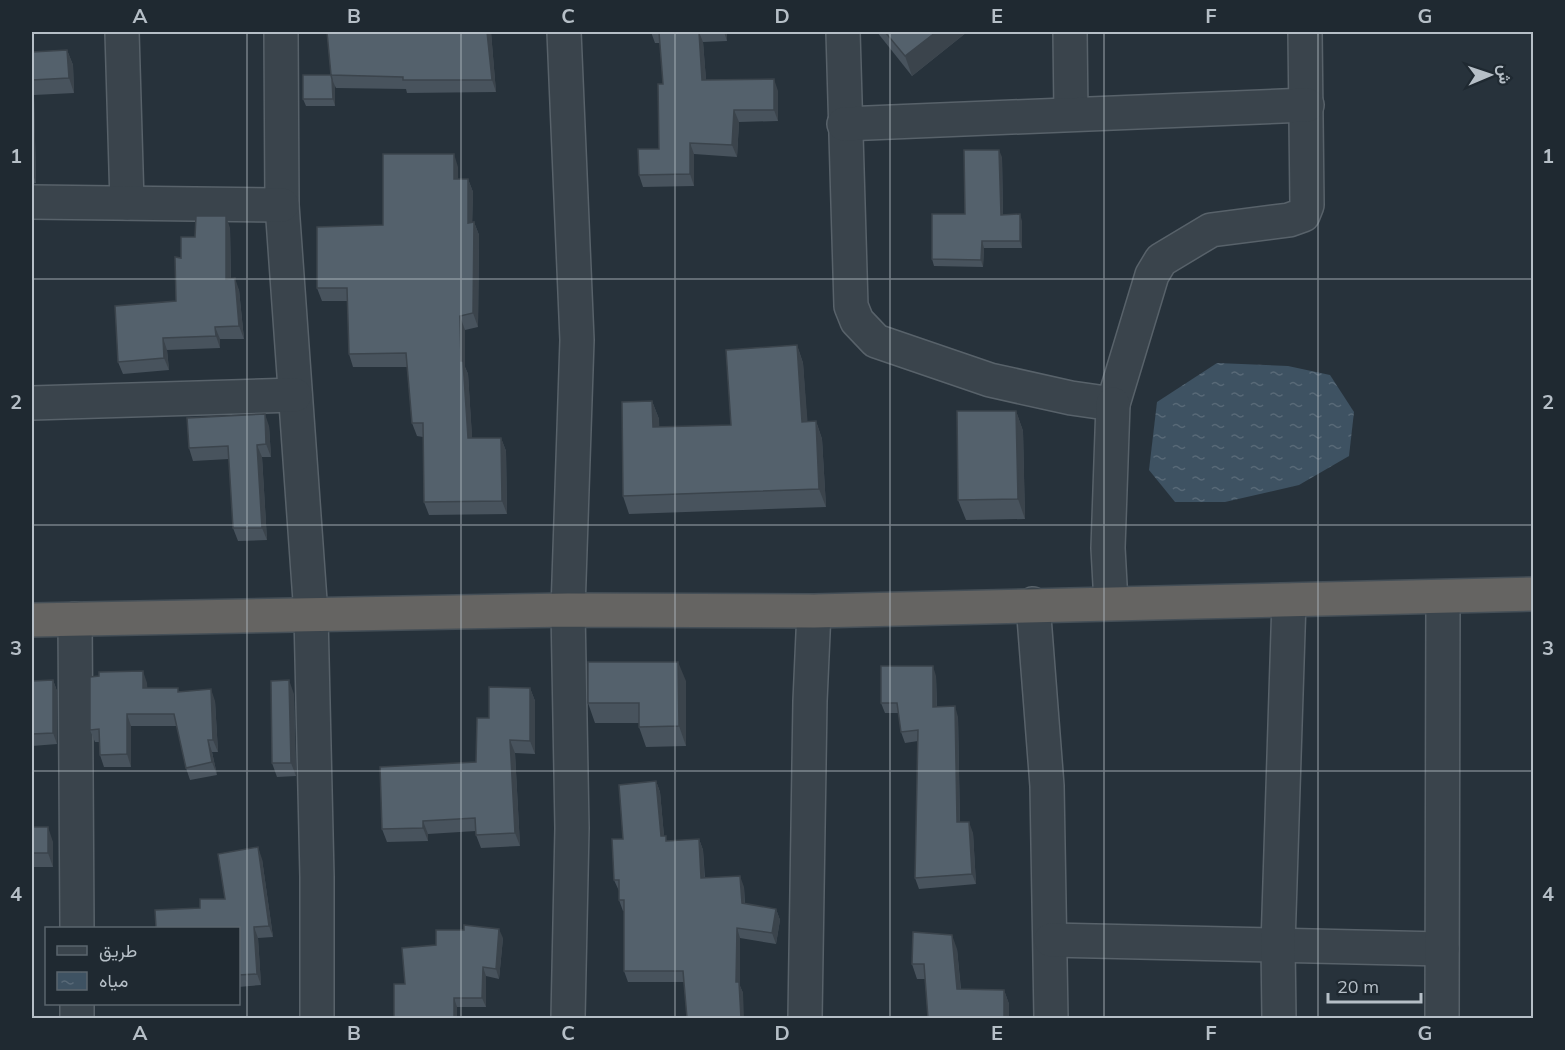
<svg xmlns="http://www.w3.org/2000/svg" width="1565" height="1050" font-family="Mulish,Vazirmatn,sans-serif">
	<defs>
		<pattern id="water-ripples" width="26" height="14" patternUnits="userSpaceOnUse" patternTransform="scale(1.5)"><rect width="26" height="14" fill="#3e5262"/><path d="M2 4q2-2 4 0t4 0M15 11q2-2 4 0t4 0" fill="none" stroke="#586977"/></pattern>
	</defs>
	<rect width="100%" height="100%" fill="#27323b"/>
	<path fill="url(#water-ripples)" d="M1217,363L1288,366L1330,375L1354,412L1349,456L1299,485L1225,502H1175L1149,470L1157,402Z"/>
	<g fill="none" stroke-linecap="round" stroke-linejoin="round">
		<defs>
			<g id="minor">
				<path d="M122,32L127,203"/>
				<path d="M281,32L282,205L311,615L317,877V1018"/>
				<path d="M564,32L577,340L568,610L572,828L568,1018"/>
				<path d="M843,32L851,306L857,321L876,341L990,380L1071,398L1113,404L1152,275L1161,260L1211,230L1289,220L1303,215L1307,205L1305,32"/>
				<path d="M1070,32L1071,114"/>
				<path d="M844,124L1307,105"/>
				<path d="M32,202L282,205"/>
				<path d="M32,403L295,395"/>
				<path d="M1111,603L1108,548L1113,404"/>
				<path d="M1033,604L1047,786L1051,1018"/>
				<path d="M75,619L77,928"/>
				<path d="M1051,940L1442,949"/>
				<path d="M77,1004V1018"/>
				<path d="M805,1018L810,701L814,611"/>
				<path d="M1279,1018L1278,945L1289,600"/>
				<path d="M1442,1018L1443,598"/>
			</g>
			<path id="trunk" d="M32,620L568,610L814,611L1534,594"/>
		</defs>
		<use href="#minor" stroke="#58626a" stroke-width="36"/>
		<use href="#trunk" stroke="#454f57" stroke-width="36"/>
		<use href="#minor" stroke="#3a444c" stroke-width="33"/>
		<use href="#trunk" stroke="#656462" stroke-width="33"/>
	</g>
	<g fill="#48535d">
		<path d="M491,32L496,92L407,93L406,89L336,88L335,86V106H306L303,99L331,75Z"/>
		<path d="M651,32H727V41L703,42L706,80L778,91V121L739,122L737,157L694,154V186L643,187L639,175L659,149L663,84L660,43H655Z"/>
		<path d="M877,32H967L912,76Z"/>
		<path d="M67,50L73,65L74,93L34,95L36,183L32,184V52Z"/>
		<path d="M1002,157L1003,215L1022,221V248H984L983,267L934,266L932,259L965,214Z"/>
		<path d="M458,167V179H468L473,192L472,223L474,222L479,235L478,327L465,330V367L468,374L472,438H501L506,451L507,514L429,515L424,502L423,437L417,436L412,423L407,367H353L349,354L348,301H322L317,288L383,225Z"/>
		<path d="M230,228L231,278L239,290L244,339H220V348L167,350L169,370L123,374L118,362L176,301L181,258L195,237Z"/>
		<path d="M797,345L803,363L807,422L816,421L822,439L826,507L629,514L623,496L652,401L659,419V427L731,425Z"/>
		<path d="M1016,411L1023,431L1025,519L966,520L958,500Z"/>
		<path d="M269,426L271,457H262L267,540L238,541L233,528L229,459L193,461L189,448Z"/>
		<path d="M936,676L937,707L958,717L960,822L973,833L976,884L919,889L915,878L918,741L905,743L901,732L899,713H885L881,703Z"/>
		<path d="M53,680L57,691V744L32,746V681Z"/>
		<path d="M686,681V746L646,747L639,727V723H595L588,703Z"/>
		<path d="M147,683V688L180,691L215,701L218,752H212L217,775L190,780L186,768L177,726H131V767H104L100,755L99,742H95L90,730Z"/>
		<path d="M530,688L535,701V754L515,753L520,846L481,848L476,835V831L428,834V841L387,842L382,829L476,762L489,718Z"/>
		<path d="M294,694L296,776L277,777L272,763Z"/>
		<path d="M656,781L660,792L664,836L667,841L699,839L703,850L705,878L744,887L745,904L776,909L780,920L776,944L740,938V986L743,993L684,982H628L624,971V911H623L619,900V891L614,880L623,839Z"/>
		<path d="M32,827L53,842V867H32Z"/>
		<path d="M262,859L273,937L258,938L261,985L238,987V928L200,908L225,899Z"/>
		<path d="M503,938L499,979L486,976V1007H457V1018H394L405,984L436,945Z"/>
		<path d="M957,949L961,989L1004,990L1009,1004V1018H928L925,979H917L912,964Z"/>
	</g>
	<g fill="#3b444c">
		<path d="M487,32H491L496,92L492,80Z"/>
		<path d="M699,32L703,42L707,92L702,80Z"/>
		<path d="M724,32H727V41Z"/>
		<path d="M936,32H967L912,76L905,56Z"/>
		<path d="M67,50L73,65L74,93L69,78Z"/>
		<path d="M332,79L335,86V106L333,99Z"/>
		<path d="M774,79L778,91V121L774,110Z"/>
		<path d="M32,87L34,95L36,183L32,172Z"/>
		<path d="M734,110L739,122L737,157L732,145Z"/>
		<path d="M690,143L694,154V186L690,174Z"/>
		<path d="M999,150L1002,157L1003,222L1001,215Z"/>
		<path d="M454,154L458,167V192L454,179Z"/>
		<path d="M468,179L473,192L472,236L468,223Z"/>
		<path d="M1020,214L1022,221V248L1020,241Z"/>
		<path d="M226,216L230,228L231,291L226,279Z"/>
		<path d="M474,222L479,235L478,327L473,313Z"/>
		<path d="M982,241L984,248L983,267L981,260Z"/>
		<path d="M235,278L239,290L244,339L239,326Z"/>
		<path d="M460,316L465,330V367L468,374L473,451L468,438L461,361Z"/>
		<path d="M215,327L220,339V348L216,336Z"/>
		<path d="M163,338L167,350L169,370L164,358Z"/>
		<path d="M797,345L803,363L809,440L802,422Z"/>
		<path d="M652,401L659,419L660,444L653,427Z"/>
		<path d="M1016,411L1023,431L1025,519L1018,499Z"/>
		<path d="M265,414L269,426L271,457L266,444Z"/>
		<path d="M816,421L822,439L826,507L819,489Z"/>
		<path d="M501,438L506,451L507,514L502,501Z"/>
		<path d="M257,445L262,457L267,540L262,528Z"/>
		<path d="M678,662L686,681V746L679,726Z"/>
		<path d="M933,666L936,676L937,717L933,707Z"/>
		<path d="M143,671L147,683L148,700L143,688Z"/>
		<path d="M53,680L57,691V744L53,733Z"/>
		<path d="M289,680L294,694L296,776L291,763Z"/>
		<path d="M530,688L535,701V754L530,741Z"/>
		<path d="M211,689L215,701L218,752L213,740Z"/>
		<path d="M955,706L958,717L960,833L957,822Z"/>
		<path d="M127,714L131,726V767L127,754Z"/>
		<path d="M208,740L212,752L217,775L212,762Z"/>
		<path d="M510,740L515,753L520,846L515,833Z"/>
		<path d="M656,781L660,792L665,847L661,836Z"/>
		<path d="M423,821L428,834V841L423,828Z"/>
		<path d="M969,822L973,833L976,884L972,874Z"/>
		<path d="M48,827L53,842V867L48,853Z"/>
		<path d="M699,839L703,850L705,889L701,878Z"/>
		<path d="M258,847L262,859L273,937L269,926Z"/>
		<path d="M740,876L744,887L745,914L742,903Z"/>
		<path d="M776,909L780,920L776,944L772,933Z"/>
		<path d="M254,927L258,938L261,985L257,974Z"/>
		<path d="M737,928L740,938V986L743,993L744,1018H741L736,982Z"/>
		<path d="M499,929L503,938L499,979L496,969Z"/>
		<path d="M952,935L957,949L962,1004L957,989Z"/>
		<path d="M483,967L486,976V1007L482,998Z"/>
		<path d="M1004,990L1009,1004V1018H1004Z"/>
		<path d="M454,998L457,1007V1018H454Z"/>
	</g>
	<g fill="#54616c" stroke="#3b444c" stroke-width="1.5">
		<path d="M327,32H487L492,80H403V77L331,75Z"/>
		<path d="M659,32H699L702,80L774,79V110H734L732,145L690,143V174L639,175L638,149H659L658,84H663Z"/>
		<path d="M885,32H936L905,56Z"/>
		<path d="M67,50L69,78L32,80V52Z"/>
		<path d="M303,75H331L332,79L333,99H303Z"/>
		<path d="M964,150H999L1001,215L1020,214V241H982L981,260L932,259V214H965Z"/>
		<path d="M383,154H454V179H468V223L474,222L473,313L460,316L461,361H463L468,438H501L502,501L424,502L423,423H412L406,353L349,354L347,288H317V227L383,225Z"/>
		<path d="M196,216H226V279L235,278L239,326L215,327L216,336L163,338L164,358L118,362L115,306L176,301L175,257L181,258V237H195Z"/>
		<path d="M797,345L802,422L816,421L819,489L623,496L622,402L652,401L653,427L731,425L726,350Z"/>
		<path d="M957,411H1016L1018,499L958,500Z"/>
		<path d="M265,414L266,444L257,445L262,528H233L228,446L189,448L187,418Z"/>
		<path d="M588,662H678L679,726L639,727V703H588Z"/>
		<path d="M881,666H933V707L955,706L957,822H969L972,874L915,878L918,730L901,732L897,703H881Z"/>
		<path d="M143,671V688H178V692L211,689L213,740H208L212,762L186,768L174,714H127V754L100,755L99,729L90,730V677L99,676V672Z"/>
		<path d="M53,680V733L32,734V681Z"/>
		<path d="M289,680L291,763H272L271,681Z"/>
		<path d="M489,687L530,688V741L510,740L515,833L476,835L475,818L423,821V828L382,829L380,767L476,762L477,718H489Z"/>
		<path d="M656,781L661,836H666V841L699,839L701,878L740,876L742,903L776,909L772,933L737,928L736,982H739L741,1018H687L683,971H624V900H619V880H614L612,839H623L619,785Z"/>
		<rect x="32" y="827" width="16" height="26"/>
		<path d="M258,847L269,926L254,927L257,974L238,975V928H156L155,910L200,908V899H225L218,854Z"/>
		<path d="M464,925L499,929L496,969L483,967L482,998H454V1018H394V984H405L402,948L436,945V930H464Z"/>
		<path d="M913,932L952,935L957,989L1004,990V1018H928L924,964H912Z"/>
	</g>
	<path fill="none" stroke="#b6bfc7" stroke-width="1.5" stroke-opacity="0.55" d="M247,32V1018M461,32V1018M675,32V1018M890,32V1018M1104,32V1018M1318,32V1018M32,279H1534M32,525H1534M32,771H1534"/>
	<rect width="1565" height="1050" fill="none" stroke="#1f2931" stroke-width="66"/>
	<rect x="45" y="927" width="195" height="78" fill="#1f2931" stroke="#5b656d" stroke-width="1.5"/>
	<rect x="57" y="946" width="30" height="9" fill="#3a444c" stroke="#5b656d" stroke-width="1.5"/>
	<text x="99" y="957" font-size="18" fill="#b6bfc7">طريق</text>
	<rect x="57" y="972" width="30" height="18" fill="url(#water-ripples)" stroke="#5b656d" stroke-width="1.5"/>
	<text x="99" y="987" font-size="18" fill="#b6bfc7">مياه</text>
	<g transform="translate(1490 75) rotate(88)" stroke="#1f2931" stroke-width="4.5" paint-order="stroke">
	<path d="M0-4.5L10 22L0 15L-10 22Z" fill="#b6bfc7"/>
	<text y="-9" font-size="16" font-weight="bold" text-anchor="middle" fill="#b6bfc7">ش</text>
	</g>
	<path d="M1328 993v9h93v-9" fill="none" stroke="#b6bfc7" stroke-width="3"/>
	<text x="1337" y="993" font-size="18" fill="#b6bfc7" stroke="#1f2931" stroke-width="4.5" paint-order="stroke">20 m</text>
	<rect x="33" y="33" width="1499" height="984" fill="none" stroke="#b6bfc7" stroke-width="2"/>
	<g font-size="20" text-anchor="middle" font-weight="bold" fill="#b6bfc7">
		<text x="140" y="23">A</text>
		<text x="354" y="23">B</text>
		<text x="568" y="23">C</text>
		<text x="782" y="23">D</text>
		<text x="997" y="23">E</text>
		<text x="1211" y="23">F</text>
		<text x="1425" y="23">G</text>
		<text x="16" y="163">1</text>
		<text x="1548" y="163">1</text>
		<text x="16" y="409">2</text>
		<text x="1548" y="409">2</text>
		<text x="16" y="655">3</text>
		<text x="1548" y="655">3</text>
		<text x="16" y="901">4</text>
		<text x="1548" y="901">4</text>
		<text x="140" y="1040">A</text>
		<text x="354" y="1040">B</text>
		<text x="568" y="1040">C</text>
		<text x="782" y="1040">D</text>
		<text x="997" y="1040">E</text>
		<text x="1211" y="1040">F</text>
		<text x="1425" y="1040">G</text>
	</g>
</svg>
